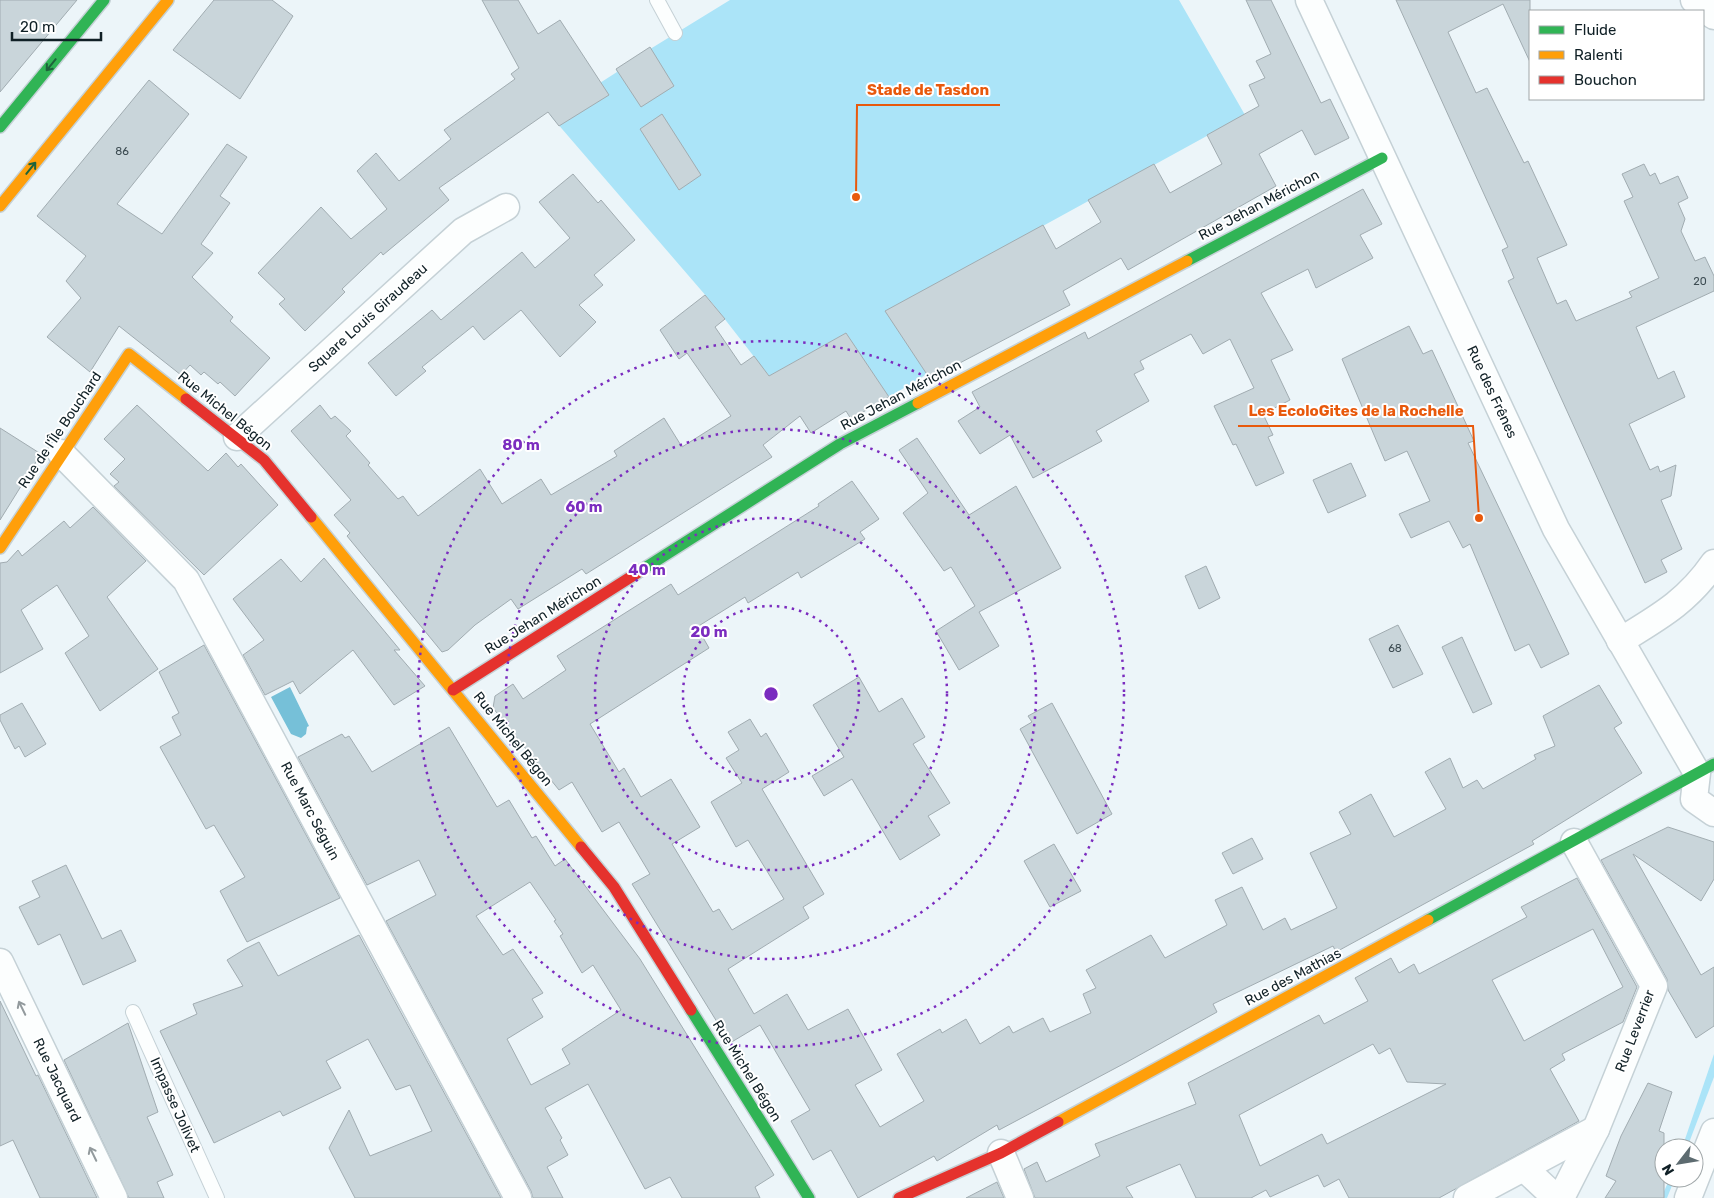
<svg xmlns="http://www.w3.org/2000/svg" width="1714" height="1198" font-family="Rubik,sans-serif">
	<rect width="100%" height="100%" fill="#ecf5f9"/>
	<g fill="#abe4f8">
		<path d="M730,0H1179L1245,115L886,312L927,374L889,397L846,333L769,376L713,304L550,115L617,72L616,70Z"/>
		<path d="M1714,1054V1077L1687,1148H1682Z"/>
		<path d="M1670,1178H1675L1667,1198H1661Z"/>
	</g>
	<path fill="#76c0d8" d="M290,687L309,726L307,727L306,734L301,738L291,734L271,697Z"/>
	<g fill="#c9d5da" stroke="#a1acb1" fill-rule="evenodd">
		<path d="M0,0H77L0,92Z"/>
		<path d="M214,0H272L293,16L240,99L173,50Z"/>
		<path d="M482,0H518L538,34L560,20L609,95L559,126L548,112L439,188L449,200L383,255L381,252L342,289L345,292L305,331L279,304L285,299L258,273L321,207L351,239L387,209L357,171L376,153L399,181L451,139L444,130L515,79L511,74L519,68Z"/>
		<path d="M1246,0H1271L1321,103L1330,99L1349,138L1315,155L1302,130L1259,154L1276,186L1128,270L1121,258L1063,291L1070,305L956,365L955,362L928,376L885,311L1043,225L1056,249L1101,222L1088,200L1154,164L1170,193L1222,164L1207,135L1259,106L1249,85L1265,78L1256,61L1271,54Z"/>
		<path d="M1396,0H1530V62L1503,4L1448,32L1476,93L1487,88L1524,163L1528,161L1567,245L1537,258L1557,304L1566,300L1576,321L1632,297L1629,292L1659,278L1624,201L1633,197L1622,174L1644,164L1650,176L1655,173L1660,184L1678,176L1688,198L1678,203L1685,219L1681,231L1695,261L1705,257L1714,276V291L1636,327L1658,379L1674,371L1685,397L1629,424L1650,470L1658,466L1660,472L1676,465L1671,496L1661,500L1682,549L1661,560L1667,572L1645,583L1508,281L1514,278L1502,250L1508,247Z"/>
		<path d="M650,47L674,86L641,107L616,69Z"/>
		<path d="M149,80L189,114L117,204L162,234L227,144L247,157L220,196L230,203L201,244L213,253L192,277L233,317L230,321L270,358L235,396L220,382L218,384L204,372L201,375L190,365L181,375L119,326L90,372L47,337L81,298L66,281L86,256L37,216Z"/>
		<path d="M662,114L701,175L679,190L640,129Z"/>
		<path d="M573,174L598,203L601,200L635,240L594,275L603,285L579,305L596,322L560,357L521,310L484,340L473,326L422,367L426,371L396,396L368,363L432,310L441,320L522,252L535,268L570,238L539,202Z"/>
		<path d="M1363,189L1382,224L1360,235L1373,258L1316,288L1308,269L1261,293L1293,350L1271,360L1290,400L1263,414L1273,435L1268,437L1284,473L1256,486L1236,444L1233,445L1214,406L1254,388L1230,339L1203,354L1191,334L1140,361L1144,369L1134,374L1149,401L1096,431L1102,441L1033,478L1010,435L980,454L958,421L980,407L972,392L1085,332L1088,339Z"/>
		<path d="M705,295L725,319L715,327L741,365L754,356L769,376L846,333L889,397L851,419L846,411L811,433L800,416L763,445L772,457L586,574L582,569L518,609L511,599L475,625L448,650L442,652L347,536L350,533L334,515L351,500L291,431L320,405L331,419L335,416L351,431L346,436L370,463L368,465L398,499L403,496L418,516L480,469L502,504L541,479L551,495L617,456L614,451L664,418L682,447L731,416L687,353L679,359L660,330Z"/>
		<path d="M1409,326L1423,354L1432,350L1474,441L1468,443L1569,654L1541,668L1529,644L1515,651L1470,544L1463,548L1449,521L1411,538L1399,514L1430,501L1407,451L1385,461L1342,359Z"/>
		<path d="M137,405L208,471L226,453L238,467L241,464L278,505L204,575L114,486L119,482L110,474L125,459L104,439Z"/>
		<path d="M0,428L41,454L0,520Z"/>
		<path d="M917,438L969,515L1016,486L1061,568L979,612L999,646L959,670L936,631L975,606L951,567L944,571L903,513L928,493L899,450Z"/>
		<path d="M1351,463L1366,496L1328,513L1313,480Z"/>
		<path d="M852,481L879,519L860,532L865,539L801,578L798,572L748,603L745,597L697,627L709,648L590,724L619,772L624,768L641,797L671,779L700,827L672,844L713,912L719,909L732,930L784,899L748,840L736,847L711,802L742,783L726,758L739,750L728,732L750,719L761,737L766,733L789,772L762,789L824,894L803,907L809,918L728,969L754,1014L787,994L808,1030L848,1009L882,1070L855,1085L880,1127L924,1101L897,1054L940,1029L942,1033L966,1019L980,1044L1009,1026L1013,1033L1043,1018L1050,1032L1091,1013L1083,994L1096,988L1086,970L1151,935L1165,958L1227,925L1215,900L1242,887L1263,930L1285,918L1291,930L1337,908L1310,853L1351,834L1339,812L1371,794L1394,837L1446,809L1425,772L1450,758L1463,788L1477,780L1483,789L1536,759L1534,755L1555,746L1543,716L1599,685L1622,723L1614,728L1642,773L1532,841L1534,844L1336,952L1333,946L1213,1004L1217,1012L1127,1062L999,1130L997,1125L937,1161L934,1156L858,1198L831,1150L813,1160L791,1121L810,1110L760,1025L730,1043L632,884L650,874L619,822L602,832L572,782L559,790L493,708L495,696L513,684L523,699L566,670L557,656L671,584L678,595L819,506L818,504Z"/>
		<path d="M93,507L146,561L107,597L158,669L100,711L65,653L89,636L57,585L21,610L43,649L0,673V563L7,562L18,550L22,556L64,521L70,528Z"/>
		<path d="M324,558L400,650H394L425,686L394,705L353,650L300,694L293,681L265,695L243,655L264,640L233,599L281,559L301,582Z"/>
		<path d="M1206,566L1220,598L1199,609L1185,576Z"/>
		<path d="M1398,625L1423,674L1393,688L1369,639Z"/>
		<path d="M1462,637L1492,704L1473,713L1442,647Z"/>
		<path d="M204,645L340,898L247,942L220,891L245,877L214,825L206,829L160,747L181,735L172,717L179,713L159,672Z"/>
		<path d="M859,677L879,712L902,698L925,737L913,744L950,803L928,816L940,835L900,860L852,779L824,796L812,776L844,757L813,705Z"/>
		<path d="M22,703L46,744L25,757L19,746L15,749L0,720V715Z"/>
		<path d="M1052,703L1112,814L1077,834L1020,729L1032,722L1028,716Z"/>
		<path d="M449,727L497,807L509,800L532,838L536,836L555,866L565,859L640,959L774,1175L755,1187L760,1198H682L670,1177L645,1189L588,1084L545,1108L562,1138L560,1140L568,1155L547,1167L563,1198H533L531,1191L386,921L436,895L419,860L367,885L298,757L342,734L345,738L349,736L372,772ZM530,882L556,920L554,921L563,934L560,936L582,973L593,965L621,1010L562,1049L570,1064L531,1085L507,1039L543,1017L532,999L543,993L513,949L503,955L476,916Z"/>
		<path d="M1668,827L1714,842V879L1701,901L1633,854L1701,975L1714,967V1026L1696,1038L1668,990L1667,979L1601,860Z"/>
		<path d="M1252,838L1263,859L1233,874L1222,853Z"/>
		<path d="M1054,844L1081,891L1050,907L1024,861Z"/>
		<path d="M66,865L102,939L121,930L136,961L83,985L60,934L38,945L19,907L40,897L32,881Z"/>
		<path d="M1577,878L1637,987L1623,1022L1562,1054L1565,1060L1550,1069L1579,1121L1439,1198H1349L1339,1179L1324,1187L1318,1175L1270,1197L1266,1190L1251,1198H1196L1180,1164L1126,1187L1133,1198H1035L1024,1169L1037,1162L1046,1182L1100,1156L1095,1144L1196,1104L1188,1083L1319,1015L1324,1024L1368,1001L1355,978L1391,958L1399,973L1414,964L1419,974L1527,917L1521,907ZM1593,929L1623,987L1524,1041L1492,980ZM1373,1044L1379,1054L1390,1048L1407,1082L1446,1084L1327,1144L1322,1134L1260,1166L1239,1115Z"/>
		<path d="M359,935L501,1198H355L329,1148L349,1110L370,1156L432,1131L410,1085L396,1090L368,1039L326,1061L341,1088L283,1116L280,1111L214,1143L160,1031L197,1014L193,1004L243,986L227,960L245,949L259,942L278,976Z"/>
		<path d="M0,1001L36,1076L38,1075L97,1198H40L13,1140L0,1146Z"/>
		<path d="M128,1023L158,1112L147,1117L173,1175L157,1182L164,1198H129L64,1060Z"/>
		<path d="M1648,1083L1672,1092L1659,1131L1664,1133V1198H1605L1616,1181L1606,1176L1621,1136Z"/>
		<path d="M997,1182L1004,1198H966Z"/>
	</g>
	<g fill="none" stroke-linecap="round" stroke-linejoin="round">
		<defs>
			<g id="lane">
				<path d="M657,0L675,33"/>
				<path d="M133,1012L217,1198"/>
			</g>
			<g id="street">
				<path d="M1309,0L1556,529L1697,773L1694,799L1714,813"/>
				<path d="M1694,0L1714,16"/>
				<path d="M237,437L463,231L506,207"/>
				<path d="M61,453L186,580L518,1198"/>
				<path d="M1620,641C1659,617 1687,602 1714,563"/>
				<path d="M0,962L114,1198"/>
				<path d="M1001,1153L1020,1198"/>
				<path d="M1524,1168L1556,1198"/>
				<path d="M1467,1198L1596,1129"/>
				<path d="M1561,1198L1596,1129L1654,986L1574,842"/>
				<path d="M1688,1198L1714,1132"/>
			</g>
			<g id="fast">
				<path d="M0,127L104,0"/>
				<path d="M1187,261L1382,158"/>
				<path d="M637,573L840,444L918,403"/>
				<path d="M1428,920L1714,764"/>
				<path d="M691,1010L809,1198"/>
			</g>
			<g id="slow">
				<path d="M0,206L168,0"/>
				<path d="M918,403L1187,261"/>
				<path d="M311,517L581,847"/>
				<path d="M0,548L129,354L186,399"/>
				<path d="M1058,1122L1428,920"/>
			</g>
			<g id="jam">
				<path d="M186,399L264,460L311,517"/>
				<path d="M453,690L637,573"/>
				<path d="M581,847L614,887L691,1010"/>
				<path d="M899,1198L1001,1153L1058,1122"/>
			</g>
		</defs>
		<use href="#lane" stroke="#c5d1d6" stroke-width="16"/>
		<use href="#street" stroke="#c5d1d6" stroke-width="29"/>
		<use href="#fast" stroke="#c5d1d6" stroke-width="14"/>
		<use href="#slow" stroke="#c5d1d6" stroke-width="14"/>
		<use href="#jam" stroke="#c5d1d6" stroke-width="14"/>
		<use href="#lane" stroke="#fcfefe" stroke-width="14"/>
		<use href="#street" stroke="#fcfefe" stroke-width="26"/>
		<use href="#fast" stroke="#30b455" stroke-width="11"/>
		<use href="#slow" stroke="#ff9f0a" stroke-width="11"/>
		<use href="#jam" stroke="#e5322d" stroke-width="11"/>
	</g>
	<defs><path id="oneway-shaft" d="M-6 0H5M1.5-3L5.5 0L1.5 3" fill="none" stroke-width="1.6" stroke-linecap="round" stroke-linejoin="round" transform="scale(1.25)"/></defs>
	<g stroke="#1e633b">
		<use href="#oneway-shaft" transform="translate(51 65) rotate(129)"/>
		<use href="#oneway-shaft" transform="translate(31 168) rotate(-51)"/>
	</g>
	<g stroke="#929a9d">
		<use href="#oneway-shaft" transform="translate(22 1008) rotate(-116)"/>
		<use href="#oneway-shaft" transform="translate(93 1154) rotate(-116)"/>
	</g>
	<g fill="none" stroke="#7b2cbf" stroke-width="2.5" stroke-dasharray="2.5 5">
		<circle cx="771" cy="694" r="88"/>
		<circle cx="771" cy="694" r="176"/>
		<circle cx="771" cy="694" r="265"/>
		<circle cx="771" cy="694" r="353"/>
	</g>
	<g text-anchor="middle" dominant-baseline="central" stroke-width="4" stroke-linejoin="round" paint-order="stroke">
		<g font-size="11" fill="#3e4d53">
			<text x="122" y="151">86</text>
			<text x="1700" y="281">20</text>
			<text x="1395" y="648">68</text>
		</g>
		<g font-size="14" fill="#102026" stroke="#fff">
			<text transform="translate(1259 205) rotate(-28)">Rue Jehan Mérichon</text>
			<text transform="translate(368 318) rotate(-42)">Square Louis Giraudeau</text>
			<text transform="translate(1492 392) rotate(65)">Rue des Frênes</text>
			<text transform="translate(901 395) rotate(-28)">Rue Jehan Mérichon</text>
			<text transform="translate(225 411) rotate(39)">Rue Michel Bégon</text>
			<text transform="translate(60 430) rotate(-56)">Rue de l'Île Bouchard</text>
			<text transform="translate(543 615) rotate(-32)">Rue Jehan Mérichon</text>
			<text transform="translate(513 739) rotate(51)">Rue Michel Bégon</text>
			<text transform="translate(310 811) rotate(62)">Rue Marc Séguin</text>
			<text transform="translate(1293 977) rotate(-28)">Rue des Mathias</text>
			<text transform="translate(1635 1031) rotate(-69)">Rue Leverrier</text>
			<text transform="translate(747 1071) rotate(58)">Rue Michel Bégon</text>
			<text transform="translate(57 1080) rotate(64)">Rue Jacquard</text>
			<text transform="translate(175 1105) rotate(66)">Impasse Jolivet</text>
		</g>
	</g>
	<circle cx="771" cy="694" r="8" fill="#7b2cbf" stroke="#fff" stroke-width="2.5"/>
	<g font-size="15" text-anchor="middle" font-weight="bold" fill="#7b2cbf" stroke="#fff" stroke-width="4" stroke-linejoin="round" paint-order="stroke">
		<text x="521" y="450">80 m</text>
		<text x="584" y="512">60 m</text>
		<text x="647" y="575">40 m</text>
		<text x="709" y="637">20 m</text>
	</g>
	<path fill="none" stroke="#e8590c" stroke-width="2" d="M856 197L857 105H1000M1479 518L1473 426H1238"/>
	<g fill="#e8590c" stroke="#fff" stroke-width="2">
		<circle cx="856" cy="197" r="5"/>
		<circle cx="1479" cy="518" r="5"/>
	</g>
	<g font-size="15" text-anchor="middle" font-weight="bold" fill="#e8590c" stroke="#fff" stroke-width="4" stroke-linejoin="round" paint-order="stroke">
		<text x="928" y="95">Stade de Tasdon</text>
		<text x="1356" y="416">Les EcoloGites de la Rochelle</text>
	</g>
	<rect x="1529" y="10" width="175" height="90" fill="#ffffff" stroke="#9fa6a8"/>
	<rect x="1539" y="26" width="25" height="8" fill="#30b455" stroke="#9fa6a8"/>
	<text x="1574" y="35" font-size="15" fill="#102026">Fluide</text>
	<rect x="1539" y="51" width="25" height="8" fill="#ff9f0a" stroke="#9fa6a8"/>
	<text x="1574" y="60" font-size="15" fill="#102026">Ralenti</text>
	<rect x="1539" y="76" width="25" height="8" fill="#e5322d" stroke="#9fa6a8"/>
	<text x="1574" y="85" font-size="15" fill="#102026">Bouchon</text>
	<g transform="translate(1679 1163) rotate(239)"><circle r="24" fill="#ffffff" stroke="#9fa6a8"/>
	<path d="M0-4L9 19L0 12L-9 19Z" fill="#5d6b70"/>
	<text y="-8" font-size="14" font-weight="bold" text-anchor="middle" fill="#102026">N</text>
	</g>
	<path d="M12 32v8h89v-8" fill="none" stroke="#102026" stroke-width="2.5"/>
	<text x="20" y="32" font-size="15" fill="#102026" stroke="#ffffff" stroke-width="4" paint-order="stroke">20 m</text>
</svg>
